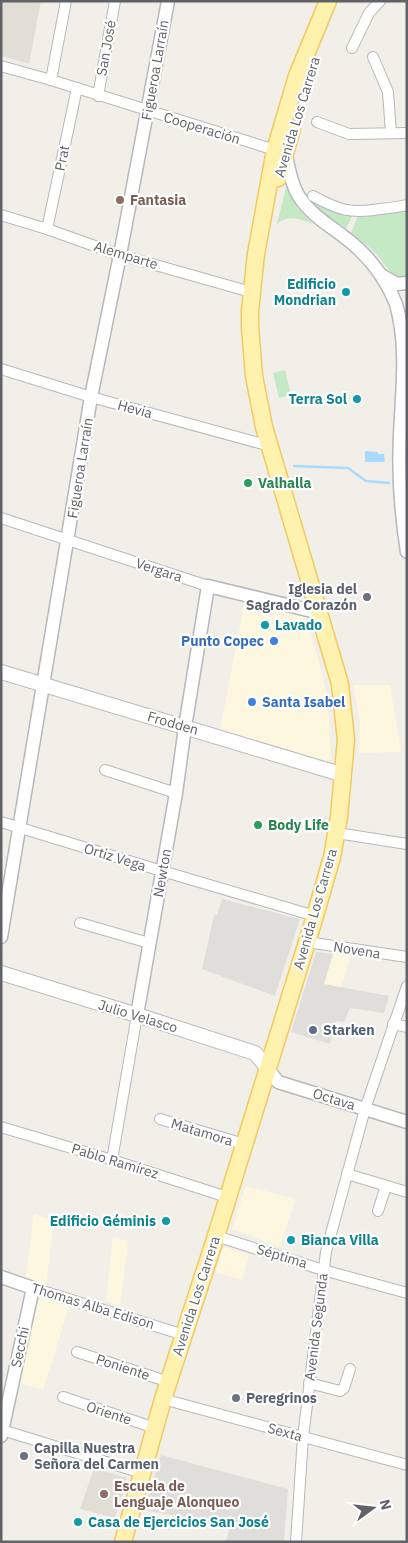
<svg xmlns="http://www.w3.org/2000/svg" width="408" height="1543" font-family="'IBM Plex Sans',sans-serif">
	<rect width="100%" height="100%" fill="#f1efe8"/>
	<g fill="#fef7e0">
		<path d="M244,605L306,616L325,685L329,721L331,758L325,762L220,731Z"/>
		<path d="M353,685H390L401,752L359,753L360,721Z"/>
		<path d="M333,954L351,957L341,987L324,984Z"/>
		<path d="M246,1186L295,1199L280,1247L232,1229Z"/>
		<path d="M34,1214L54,1221L46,1285L26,1277Z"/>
		<path d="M113,1237L128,1241L120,1306L106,1301Z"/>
		<path d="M225,1247L249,1255L242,1280L216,1272L221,1251Z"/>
		<path d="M43,1298L69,1307L43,1390L18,1382L38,1301Z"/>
	</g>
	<g fill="#e0deda">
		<path d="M222,899L300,919L275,996L202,969L214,915H217Z"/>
		<path d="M316,952L333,954L324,984L389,996L384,1013L350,1008L344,1022L336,1021L330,1044L291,1032Z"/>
		<path d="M161,1455L288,1489L284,1542H226L230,1526L144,1510Z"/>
	</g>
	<g fill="#e1ded6">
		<path d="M1,1H41L29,64L1,56Z"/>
		<path d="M94,1468L127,1478L115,1518L80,1509Z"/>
	</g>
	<g fill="#c5e8c5">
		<path d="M286,187L298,209L313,224C300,219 288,214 277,224Z"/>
		<path d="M310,201L341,215L352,216L346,229L323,213Z"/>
		<path d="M407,210V276L406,278C390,278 383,260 373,251C366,244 358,239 351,233L358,216L383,214Z"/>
		<path d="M285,370L291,395L279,398L273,373Z"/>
	</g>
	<path fill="#aadaff" d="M365,451L378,452V454H384L385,462H365Z"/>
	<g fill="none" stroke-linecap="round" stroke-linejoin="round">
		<path stroke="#aadaff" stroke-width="2.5" d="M294,466L348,468L366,481L389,483"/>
		<defs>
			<g id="minor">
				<path d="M352,48L369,13L380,1"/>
				<path d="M373,57L388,92L391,133"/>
				<path d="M1,66L51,80L275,150L278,149"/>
				<path d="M51,80L66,1"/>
				<path d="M98,96L115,1"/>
				<path d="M317,122L349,134L407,133"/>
				<path d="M313,196C338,210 351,214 380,209C389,208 398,207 407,205"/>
				<path d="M1,215L47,229L120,255L251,292"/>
				<path d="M47,229L77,88"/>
				<path d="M1,369L91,397L270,446"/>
				<path d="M1,518L208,586"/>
				<path d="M105,770L176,793"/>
				<path d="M1,822L162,871L315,916"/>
				<path d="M337,833L407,844"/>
				<path d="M80,923L149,943"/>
				<path d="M307,942L407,957"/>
				<path d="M393,1024L407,1027"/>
				<path d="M160,1119L244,1144"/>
				<path d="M1,1127L112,1160L227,1197"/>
				<path d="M112,1160L137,1015"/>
				<path d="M347,1174L407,1192"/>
				<path d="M378,1211L386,1186"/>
				<path d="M216,1236L323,1270L407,1293"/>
				<path d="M33,1288L184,1335"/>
				<path d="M77,1352L169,1382"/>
				<path d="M309,1383L340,1391L344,1388L350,1369"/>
				<path d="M63,1397L155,1428"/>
				<path d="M163,1399L407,1465"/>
				<path d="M2,1430L142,1473"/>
				<path d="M296,1542L303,1437L326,1252L365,1109L407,986"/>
			</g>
			<g id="tertiary">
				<path d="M286,156C289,169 291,183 298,195C309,213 327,224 343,236C366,253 385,276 396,304C408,346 402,391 400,435C398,474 401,514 407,552"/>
				<path d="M381,275L397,284L407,283"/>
				<path d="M1,937L91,397L120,255L168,1"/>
				<path d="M137,1015L176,793L185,727L208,586L320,613"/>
				<path d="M268,1069L278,1082L407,1122"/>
				<path d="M1,1277L33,1288L1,1436"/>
			</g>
			<g id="secondary">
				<path d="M1,672L344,775"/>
				<path d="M1,973L137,1015L255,1053L268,1069"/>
			</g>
			<g id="primary">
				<path d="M278,178L292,129"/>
				<path d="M123,1542L163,1399L216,1236L315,916L332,857L339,817L346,740L340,684L264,427L254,376L250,327V311L256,254L275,150L297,76L328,1"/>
			</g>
		</defs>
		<use href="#minor" stroke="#b5b8bc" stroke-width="12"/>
		<use href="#tertiary" stroke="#b5b8bc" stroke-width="15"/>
		<use href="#secondary" stroke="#b6babf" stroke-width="16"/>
		<use href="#primary" stroke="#f2c960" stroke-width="19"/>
		<use href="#minor" stroke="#fff" stroke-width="10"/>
		<use href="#tertiary" stroke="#fff" stroke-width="12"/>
		<use href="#secondary" stroke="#fff" stroke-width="14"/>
		<use href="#primary" stroke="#fff2af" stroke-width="16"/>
	</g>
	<g fill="#8d6e63" stroke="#fff" stroke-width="2">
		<circle cx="120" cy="200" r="5"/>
		<circle cx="104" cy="1494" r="5"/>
	</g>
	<g fill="#0f9aa8" stroke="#fff" stroke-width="2">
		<circle cx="346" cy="292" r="5"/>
		<circle cx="357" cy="399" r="5"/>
		<circle cx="265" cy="625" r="5"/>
		<circle cx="166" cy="1221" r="5"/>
		<circle cx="291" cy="1240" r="5"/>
		<circle cx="78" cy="1522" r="5"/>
	</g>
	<g fill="#2e9e5b" stroke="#fff" stroke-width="2">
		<circle cx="248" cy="483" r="5"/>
		<circle cx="258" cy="825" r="5"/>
	</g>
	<g fill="#6b7280" stroke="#fff" stroke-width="2">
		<circle cx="367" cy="597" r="5"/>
		<circle cx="236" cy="1398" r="5"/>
		<circle cx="24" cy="1456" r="5"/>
	</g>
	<g fill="#3f7fe0" stroke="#fff" stroke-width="2">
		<circle cx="274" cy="641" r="5"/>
		<circle cx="252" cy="702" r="5"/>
	</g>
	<circle fill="#5c6f8a" stroke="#fff" stroke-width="2" cx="313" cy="1030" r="5"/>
	<g text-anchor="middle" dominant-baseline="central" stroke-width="4.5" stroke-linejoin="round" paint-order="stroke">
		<g font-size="14" fill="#5f6368" stroke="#fff">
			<text transform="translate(106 48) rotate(-80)">San José</text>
			<text transform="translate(155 70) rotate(-80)">Figueroa Larraín</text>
			<text transform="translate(297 117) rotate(-73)">Avenida Los Carrera</text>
			<text transform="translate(202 128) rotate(17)">Cooperación</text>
			<text transform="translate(62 158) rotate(-78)">Prat</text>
			<text transform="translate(126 255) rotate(17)">Alemparte</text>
			<text transform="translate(135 409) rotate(15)">Hevia</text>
			<text transform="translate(80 468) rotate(-81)">Figueroa Larraín</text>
			<text transform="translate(159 570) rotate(18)">Vergara</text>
			<text transform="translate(173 723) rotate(16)">Frodden</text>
			<text transform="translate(115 857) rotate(17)">Ortiz Vega</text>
			<text transform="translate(162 873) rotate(-80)">Newton</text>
			<text transform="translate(315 909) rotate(-74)">Avenida Los Carrera</text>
			<text transform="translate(357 950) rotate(9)">Novena</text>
			<text transform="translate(138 1016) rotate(17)">Julio Velasco</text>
			<text transform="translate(334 1099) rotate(17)">Octava</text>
			<text transform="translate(202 1132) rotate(17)">Matamora</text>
			<text transform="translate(115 1161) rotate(17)">Pablo Ramírez</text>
			<text transform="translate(282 1256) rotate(17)">Séptima</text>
			<text transform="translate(196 1296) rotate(-72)">Avenida Los Carrera</text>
			<text transform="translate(93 1306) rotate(17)">Thomas Alba Edison</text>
			<text transform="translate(316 1327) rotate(-83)">Avenida Segunda</text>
			<text transform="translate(20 1347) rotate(-78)">Secchi</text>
			<text transform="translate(123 1367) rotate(18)">Poniente</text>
			<text transform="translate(109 1413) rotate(18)">Oriente</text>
			<text transform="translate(285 1432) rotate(15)">Sexta</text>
		</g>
		<g font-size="14" font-weight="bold" fill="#785e54" stroke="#fff" text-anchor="start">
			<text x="130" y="200">Fantasia</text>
			<text x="114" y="1486">Escuela de<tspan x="114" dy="16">Lenguaje Alonqueo</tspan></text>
		</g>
		<g font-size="14" font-weight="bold" fill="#0d838f" stroke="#fff" text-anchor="end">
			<text x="336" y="284">Edificio<tspan x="336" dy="16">Mondrian</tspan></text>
			<text x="347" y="399">Terra Sol</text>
			<text x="275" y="625" text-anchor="start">Lavado</text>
			<text x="156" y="1221">Edificio Géminis</text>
			<text x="301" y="1240" text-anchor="start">Bianca Villa</text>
			<text x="88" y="1522" text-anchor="start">Casa de Ejercicios San José</text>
		</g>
		<g font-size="14" font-weight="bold" fill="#27864d" stroke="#fff" text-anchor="start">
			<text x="258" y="483">Valhalla</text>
			<text x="268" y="825">Body Life</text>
		</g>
		<g font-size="14" font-weight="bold" fill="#5b616d" stroke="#fff" text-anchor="start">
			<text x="357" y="589" text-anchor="end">Iglesia del<tspan x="357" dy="16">Sagrado Corazón</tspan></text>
			<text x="246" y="1398">Peregrinos</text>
			<text x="34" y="1448">Capilla Nuestra<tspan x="34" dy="16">Señora del Carmen</tspan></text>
		</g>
		<g font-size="14" font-weight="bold" fill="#366cbe" stroke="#fff" text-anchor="end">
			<text x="264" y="641">Punto Copec</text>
			<text x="262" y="702" text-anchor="start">Santa Isabel</text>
		</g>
		<g font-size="14" font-weight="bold" fill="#4e5e75" stroke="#fff" text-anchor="start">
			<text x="323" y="1030">Starken</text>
		</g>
	</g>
	<rect width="408" height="1543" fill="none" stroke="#5f6368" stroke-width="5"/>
	<g transform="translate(373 1508) rotate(75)" stroke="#ffffff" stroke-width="4" paint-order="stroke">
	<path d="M0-4L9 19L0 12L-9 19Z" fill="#5f6368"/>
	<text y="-8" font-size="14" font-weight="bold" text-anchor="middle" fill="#5f6368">N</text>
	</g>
</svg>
